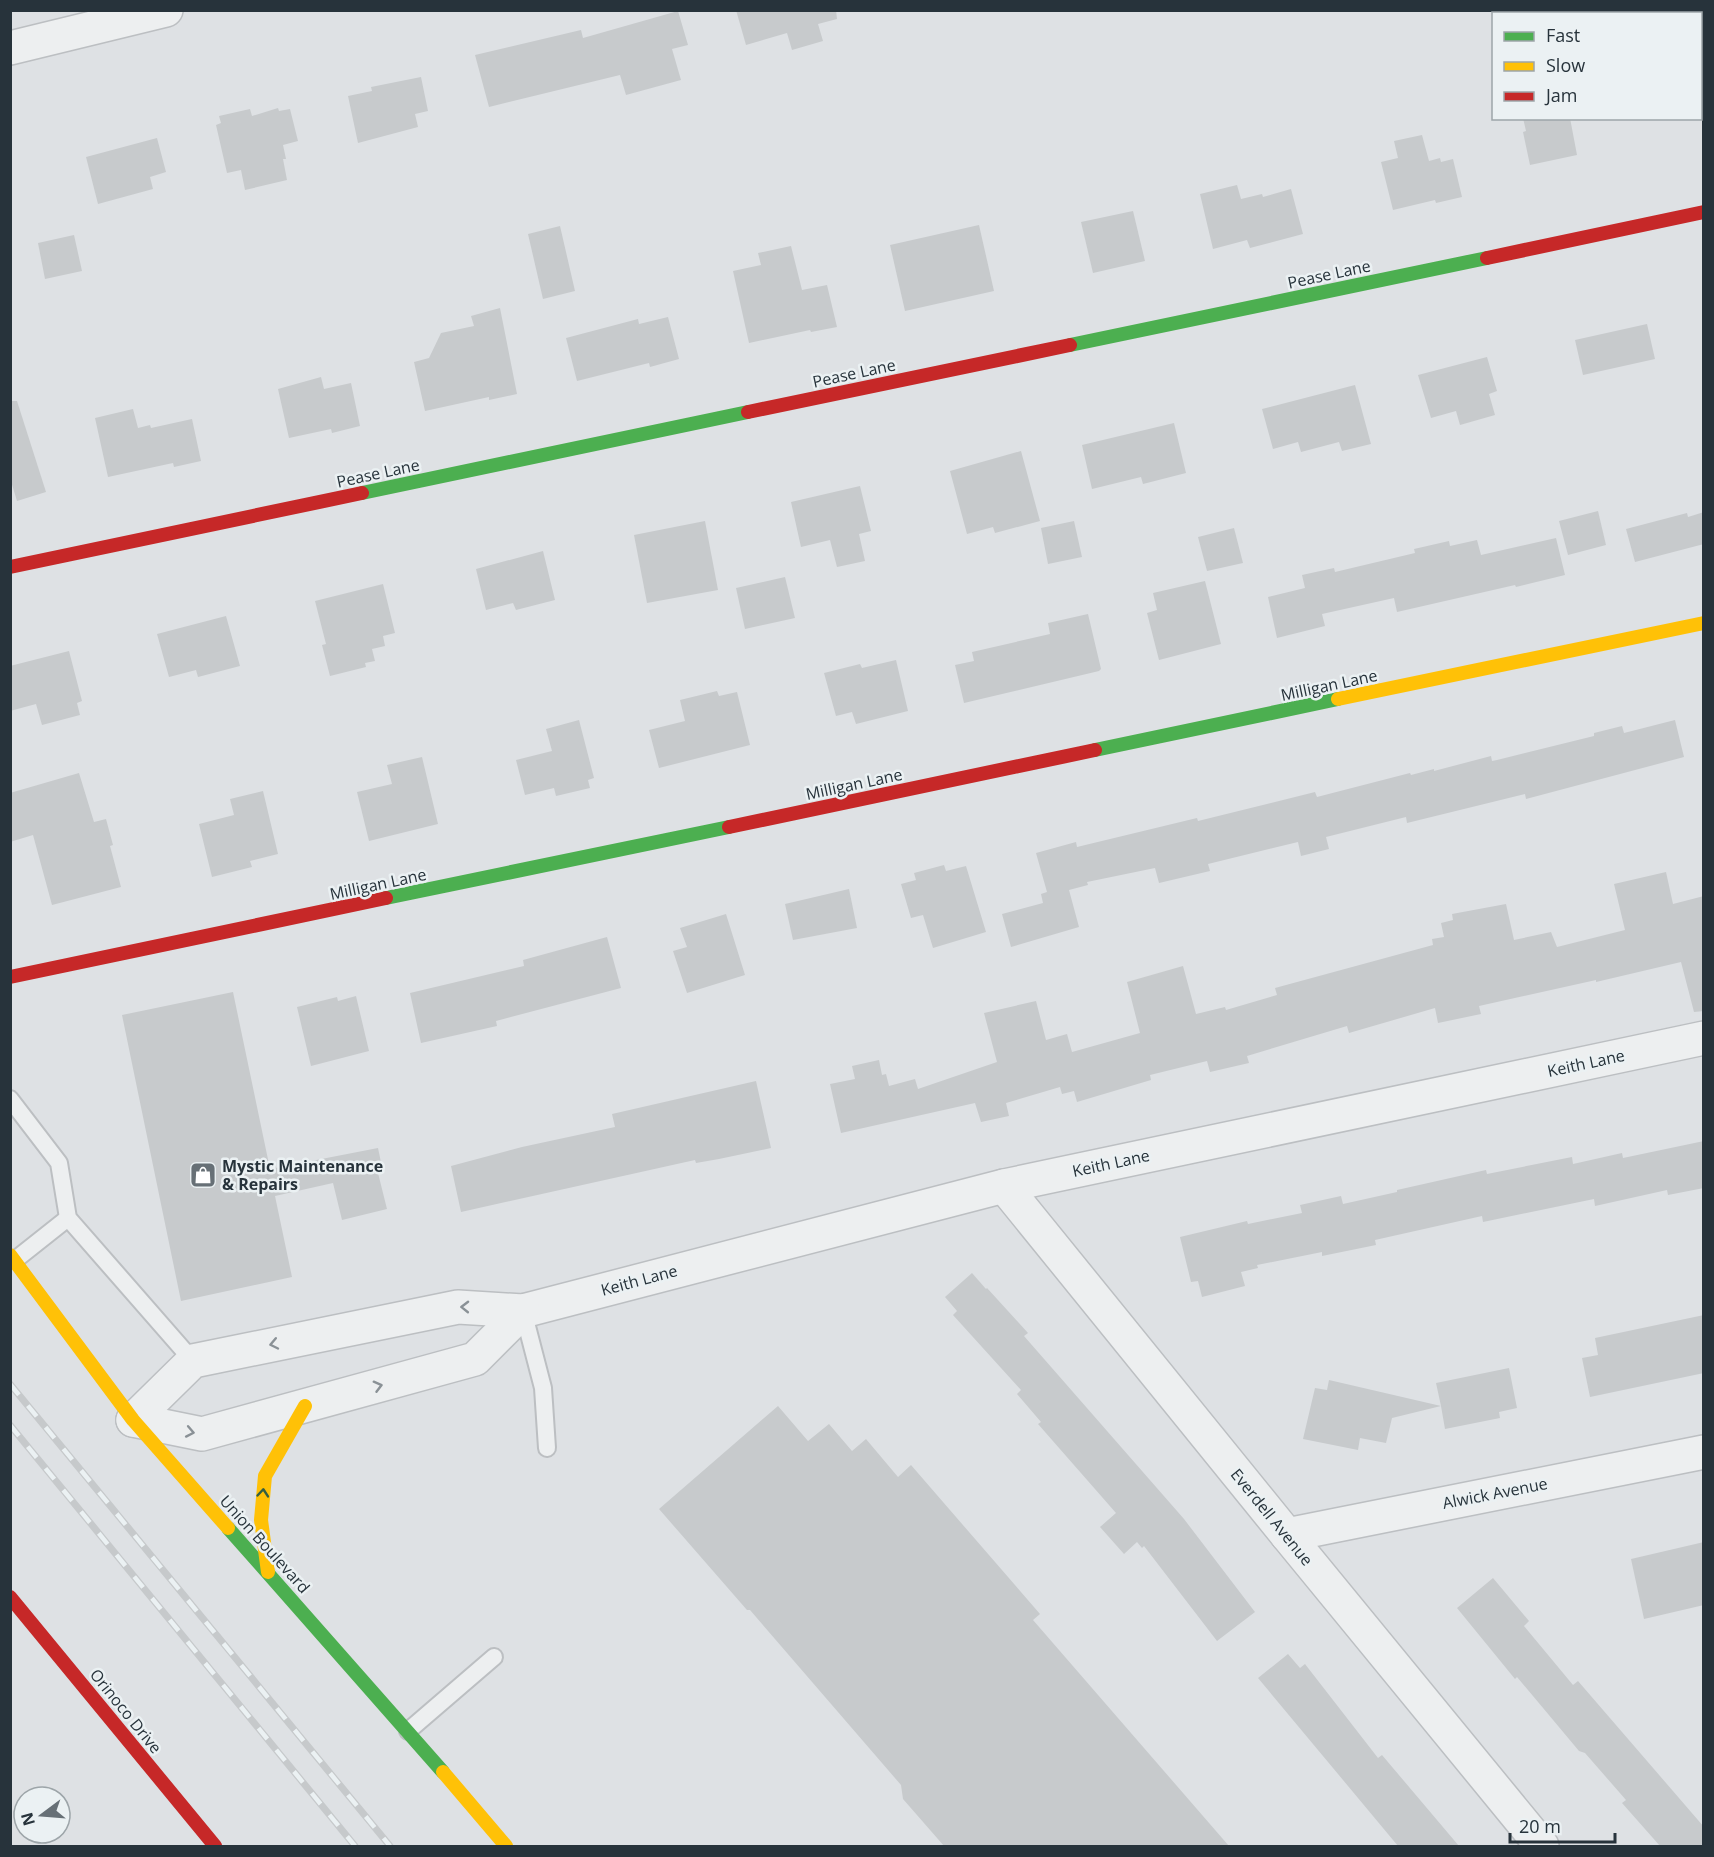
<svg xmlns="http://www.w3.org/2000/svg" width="1714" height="1857" font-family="'Open Sans',sans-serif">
	<rect width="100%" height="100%" fill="#dee1e4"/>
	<g fill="#c7cacc">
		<path d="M736,10H836L837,19L818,24L823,41L792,50L787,33L746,45Z"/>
		<path d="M678,11L688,45L672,49L681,80L626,95L620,75L489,107L475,55L581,30L583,38Z"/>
		<path d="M421,77L428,111L415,114L418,127L358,143L348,96L372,91L371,87Z"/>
		<path d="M278,108L279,111L290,109L298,141L283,145L286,159H283L287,180L245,190L241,170L227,173L216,125L221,123L219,116L250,109L252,116Z"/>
		<path d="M1523,118H1570L1577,155L1530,165L1523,132L1526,131Z"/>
		<path d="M1422,135L1429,161L1440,158L1441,162L1453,159L1462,197L1436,203L1435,200L1393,210L1381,162L1398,158L1394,141Z"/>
		<path d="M157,138L166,172L150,177L153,189L98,204L86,157Z"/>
		<path d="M1237,185L1241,199L1262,194L1263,197L1291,189L1303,234L1250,248L1247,240L1213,249L1200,194Z"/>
		<path d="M1133,211L1145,261L1093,273L1081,222Z"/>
		<path d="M979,225L994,291L905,311L890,245Z"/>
		<path d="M560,226L575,291L543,299L528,234Z"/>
		<path d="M74,235L82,271L45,279L38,243Z"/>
		<path d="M791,246L802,290L827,285L837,327L811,332L810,330L749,343L733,271L761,265L758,253Z"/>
		<path d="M500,308L517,394L489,400V397L425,411L414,362L429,358L441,333L474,326L471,316Z"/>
		<path d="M668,317L679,359L650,367L649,363L577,381L566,338L638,319L639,324Z"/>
		<path d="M1647,324L1655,359L1583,375L1575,340Z"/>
		<path d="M1487,357L1497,391L1489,394L1495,415L1460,425L1456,411L1431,418L1418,375Z"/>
		<path d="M321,377L324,389L351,383L360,426L332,433L331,429L289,438L278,389Z"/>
		<path d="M1355,385L1371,444L1342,451L1339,442L1301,452L1298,442L1273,449L1262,409Z"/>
		<path d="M10,401H17L46,492L17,501L10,478Z"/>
		<path d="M133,409L138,428L150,425L151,428L192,419L201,461L174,467L173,463L108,477L95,418Z"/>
		<path d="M1174,423L1186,473L1143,484L1141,477L1092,489L1082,445Z"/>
		<path d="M1021,451L1040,521L995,533L993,527L967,534L950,471Z"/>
		<path d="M860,486L871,531L859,534L865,561L837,567L830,540L801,547L791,502Z"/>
		<path d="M1598,511L1606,545L1568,555L1559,521Z"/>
		<path d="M1704,512V544L1635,562L1626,529L1687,513L1688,517Z"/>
		<path d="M705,521L718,590L647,603L634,535Z"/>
		<path d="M1074,521L1082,557L1048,564L1041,528Z"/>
		<path d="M1234,528L1243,563L1207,571L1198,537Z"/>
		<path d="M1556,538L1565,575L1516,587L1515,585L1397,612L1394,598L1322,614L1325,626L1277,638L1268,597L1305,588L1302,575L1334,568L1335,572L1415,553L1414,549L1449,541L1450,546L1477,540L1481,555Z"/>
		<path d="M543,551L555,600L516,610L513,603L486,610L476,569Z"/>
		<path d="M785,577L795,618L745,629L736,588Z"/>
		<path d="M1205,581L1221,644L1159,660L1147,613L1157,610L1153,593Z"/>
		<path d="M383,584L395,633L383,636L385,646L372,649L375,661L365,663L366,667L330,676L322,645L326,644L315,601Z"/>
		<path d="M1088,614L1101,669L1099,671L964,703L955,665L974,661L972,652L1050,634L1048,623Z"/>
		<path d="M226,616L240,666L198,677L196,670L169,677L157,634Z"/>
		<path d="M69,651L82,701L77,703L80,715L42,725L36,704L10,711V666Z"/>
		<path d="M896,660L908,711L856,724L852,712L836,716L824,673L860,664L862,668Z"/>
		<path d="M717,691L719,696L737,692L750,745L659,768L649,730L685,721L680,700Z"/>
		<path d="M579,720L594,778L588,780L590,788L556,796L554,788L525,795L516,760L552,751L546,729Z"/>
		<path d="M1675,720L1684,757L1526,799L1525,794L1407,823L1406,817L1326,837L1329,849L1301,856L1298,842L1208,864L1210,871L1159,883L1155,868L1087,882L1088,885L1069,890L1079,927L1011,947L1002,914L1043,903L1041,894L1047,892L1036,853L1076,842L1077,847L1197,818L1198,821L1315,792L1317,797L1410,773L1411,775L1434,769V771L1491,756L1492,761L1497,760L1594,736V733L1622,726L1624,733Z"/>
		<path d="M422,757L438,824L369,841L357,792L392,784L387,765Z"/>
		<path d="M79,773L94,822L106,819L113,845L110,846L121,887L52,905L33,835L10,842V793Z"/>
		<path d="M263,791L278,854L250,861L252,867L212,877L199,824L234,815L230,799Z"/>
		<path d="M944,865L946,871L966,866L986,932L933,948L923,915L911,918L901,884L916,880L914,873Z"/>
		<path d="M1666,872L1673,904L1704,896V1011L1694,1012L1681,962L1596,982V980L1479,1006L1481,1014L1438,1023L1435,1008L1349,1033L1347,1026L1247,1056L1249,1063L1210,1072L1207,1061L1150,1075L1151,1080L1077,1102L1074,1091L1062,1094L1060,1087L1006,1103L1009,1116L981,1122L975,1103L841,1133L830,1084L855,1079L852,1066L879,1060L882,1075L886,1074L889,1086L915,1079L918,1089L997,1062L984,1013L1036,1001L1046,1040L1067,1034L1072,1052L1140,1033L1127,982L1183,966L1196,1014L1225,1007L1226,1010L1277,995L1275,988L1433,945L1432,939L1444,937L1441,923L1453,920L1452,914L1506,904L1514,940L1551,932L1557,947L1625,930L1614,884Z"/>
		<path d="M849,889L857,928L793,940L785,904Z"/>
		<path d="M726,914L745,975L687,993L673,951L687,947L680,928Z"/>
		<path d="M607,937L621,988L496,1021L497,1026L421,1043L410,993L524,966L523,960Z"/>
		<path d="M233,992L270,1169L378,1148L383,1172L378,1173L387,1209L342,1220L333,1183L275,1196L292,1277L181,1301L122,1015Z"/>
		<path d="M356,996L369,1051L311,1066L297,1007L337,997L338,1001Z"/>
		<path d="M756,1081L771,1148L719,1159L696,1163L695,1160L461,1212L451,1166L522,1147L615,1127L612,1114Z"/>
		<path d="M1704,1141V1188L1668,1195L1667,1190L1595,1206L1594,1199L1483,1222L1482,1216L1375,1240L1376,1245L1322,1256V1252L1257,1265L1258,1268L1241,1272L1245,1286L1202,1297L1198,1281L1191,1282L1180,1237L1247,1221L1248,1224L1302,1213L1300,1205L1341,1196L1343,1204L1397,1192V1190L1486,1170L1487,1174L1572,1157L1573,1164L1622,1153L1623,1158Z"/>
		<path d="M972,1273L986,1289L987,1288L1028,1333L1024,1336L1184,1519L1255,1612L1217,1641L1144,1546L1142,1548L1137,1542L1124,1554L1100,1527L1116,1513L1038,1424L1041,1422L1017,1394L1021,1390L953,1315L957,1311L945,1297Z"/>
		<path d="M1704,1315V1373L1590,1397L1582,1358L1598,1355L1595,1338Z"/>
		<path d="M1509,1368L1517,1408L1499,1412L1500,1418L1445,1429L1441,1406L1392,1418L1386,1443L1360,1438L1358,1450L1303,1439L1315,1388L1327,1390L1329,1380L1441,1406L1436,1383Z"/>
		<path d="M778,1406L808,1441L829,1424L852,1451L866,1439L898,1477L911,1465L1040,1614L1033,1620L1229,1846H944L903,1799L901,1785L750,1610H747L659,1509Z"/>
		<path d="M1704,1542V1605L1644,1619L1631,1559Z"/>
		<path d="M1493,1578L1529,1621L1524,1626L1573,1685L1578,1681L1704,1827V1846H1660L1622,1803L1626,1800L1585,1753L1579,1751L1517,1677L1515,1679L1457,1608Z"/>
		<path d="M1288,1654L1300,1668L1305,1664L1378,1758L1382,1755L1459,1846H1398L1258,1678Z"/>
	</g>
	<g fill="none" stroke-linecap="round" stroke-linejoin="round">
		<defs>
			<g id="lane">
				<path d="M10,1099L59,1163L68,1218L193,1361"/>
				<path d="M15,1260L68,1218"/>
				<path d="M523,1311L543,1388L547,1448"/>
				<path d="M408,1731L494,1657"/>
			</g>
			<g id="street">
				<path d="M10,48L166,10"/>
				<path d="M1004,1186L1287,1535L1542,1846"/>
				<path d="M133,1420L193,1361L458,1307L523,1311L1004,1186L1704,1038"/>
				<path d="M133,1420L202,1434L475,1359L523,1311"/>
				<path d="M1287,1535L1704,1452"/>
			</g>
		</defs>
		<use href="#lane" stroke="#bcbfc2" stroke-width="20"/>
		<use href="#street" stroke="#bcbfc2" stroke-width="36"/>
		<use href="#lane" stroke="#edeff0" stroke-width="16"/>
		<use href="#street" stroke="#edeff0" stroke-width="33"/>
		<g stroke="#4caf50" stroke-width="14">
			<path d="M1070,345L1487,258"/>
			<path d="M362,493L748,412"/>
			<path d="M1095,750L1338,699"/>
			<path d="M386,898L729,827"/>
			<path d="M228,1528L443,1772"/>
		</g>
		<g stroke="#ffc107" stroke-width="14">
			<path d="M1338,699L1704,623"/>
			<path d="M10,1255L133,1420L228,1528"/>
			<path d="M268,1572L261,1520L265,1476L305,1406"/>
			<path d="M443,1772L506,1846"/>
		</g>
		<g stroke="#c62828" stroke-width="14">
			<path d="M1487,258L1704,212"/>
			<path d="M748,412L1070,345"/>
			<path d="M10,567L362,493"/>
			<path d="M729,827L1095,750"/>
			<path d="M10,977L386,898"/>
			<path d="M10,1597L215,1846"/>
		</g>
		<defs>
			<g id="rail">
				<path d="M10,1384L390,1846"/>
				<path d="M10,1425L355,1846"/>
			</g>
		</defs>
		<use href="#rail" stroke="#c6c9cb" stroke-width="7"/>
		<use href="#rail" stroke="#ebf1f3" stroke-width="4.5" stroke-dasharray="14" stroke-linecap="butt"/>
	</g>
	<defs><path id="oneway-chevron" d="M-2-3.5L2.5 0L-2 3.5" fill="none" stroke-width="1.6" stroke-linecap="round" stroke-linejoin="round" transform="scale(1.5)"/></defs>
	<g stroke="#8a9196">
		<use href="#oneway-chevron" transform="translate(465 1307) rotate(-179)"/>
		<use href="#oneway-chevron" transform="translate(274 1344) rotate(168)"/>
		<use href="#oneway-chevron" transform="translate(378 1386) rotate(-15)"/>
		<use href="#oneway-chevron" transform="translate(190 1432) rotate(11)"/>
	</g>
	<use stroke="#345e42" href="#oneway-chevron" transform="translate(263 1493) rotate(-85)"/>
	<defs>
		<symbol id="shop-square" viewBox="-11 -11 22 22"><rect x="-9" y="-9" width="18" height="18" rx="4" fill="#677076" stroke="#ebf1f3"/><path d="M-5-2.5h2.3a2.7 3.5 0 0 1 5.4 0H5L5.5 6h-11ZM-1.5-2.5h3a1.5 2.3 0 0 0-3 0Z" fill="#fff"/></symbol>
	</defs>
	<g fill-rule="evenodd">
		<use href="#shop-square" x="188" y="1160" width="30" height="30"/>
	</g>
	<g text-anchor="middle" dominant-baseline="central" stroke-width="5" stroke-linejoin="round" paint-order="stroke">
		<g font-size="16" fill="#27333b" stroke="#ebf1f3">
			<text transform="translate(1329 274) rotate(-12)">Pease Lane</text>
			<text transform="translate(854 373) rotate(-12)">Pease Lane</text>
			<text transform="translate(378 473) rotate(-12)">Pease Lane</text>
			<text transform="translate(1329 685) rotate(-12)">Milligan Lane</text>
			<text transform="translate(854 784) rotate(-12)">Milligan Lane</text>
			<text transform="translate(378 884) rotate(-12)">Milligan Lane</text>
			<text transform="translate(1586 1063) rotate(-12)">Keith Lane</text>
			<text transform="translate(1111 1163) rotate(-12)">Keith Lane</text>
			<text transform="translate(639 1280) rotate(-15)">Keith Lane</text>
			<text transform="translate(1495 1493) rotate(-11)">Alwick Avenue</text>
			<text transform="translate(1272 1517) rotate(51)">Everdell Avenue</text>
			<text transform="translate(265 1544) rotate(48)">Union Boulevard</text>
			<text transform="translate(126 1711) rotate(51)">Orinoco Drive</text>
		</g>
		<g font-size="16" font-weight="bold" fill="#27333b" stroke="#ebf1f3" text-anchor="start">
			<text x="222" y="1166">Mystic Maintenance<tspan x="222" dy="18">&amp; Repairs</tspan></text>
		</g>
	</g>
	<rect width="1714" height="1857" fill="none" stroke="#27333b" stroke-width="24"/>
	<rect x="1492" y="12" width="210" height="108" fill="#ebf1f3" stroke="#9da5a9" stroke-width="1.5"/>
	<rect x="1504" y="32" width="30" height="9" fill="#4caf50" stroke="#9da5a9" stroke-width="1.5"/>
	<text x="1546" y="42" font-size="18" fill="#27333b">Fast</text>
	<rect x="1504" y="62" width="30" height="9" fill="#ffc107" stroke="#9da5a9" stroke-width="1.5"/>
	<text x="1546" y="72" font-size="18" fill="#27333b">Slow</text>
	<rect x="1504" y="92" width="30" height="9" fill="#c62828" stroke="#9da5a9" stroke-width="1.5"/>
	<text x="1546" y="102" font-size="18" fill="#27333b">Jam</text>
	<g transform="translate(42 1815) rotate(254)"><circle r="28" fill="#ebf1f3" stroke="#9da5a9" stroke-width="1.5"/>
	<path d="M0-4.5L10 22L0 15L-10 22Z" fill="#677076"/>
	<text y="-9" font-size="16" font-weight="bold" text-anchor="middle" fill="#27333b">N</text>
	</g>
	<path d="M1510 1833v9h105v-9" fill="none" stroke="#27333b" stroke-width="3"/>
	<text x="1519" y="1833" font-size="18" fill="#27333b" stroke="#ebf1f3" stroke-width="4.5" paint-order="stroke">20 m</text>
</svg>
